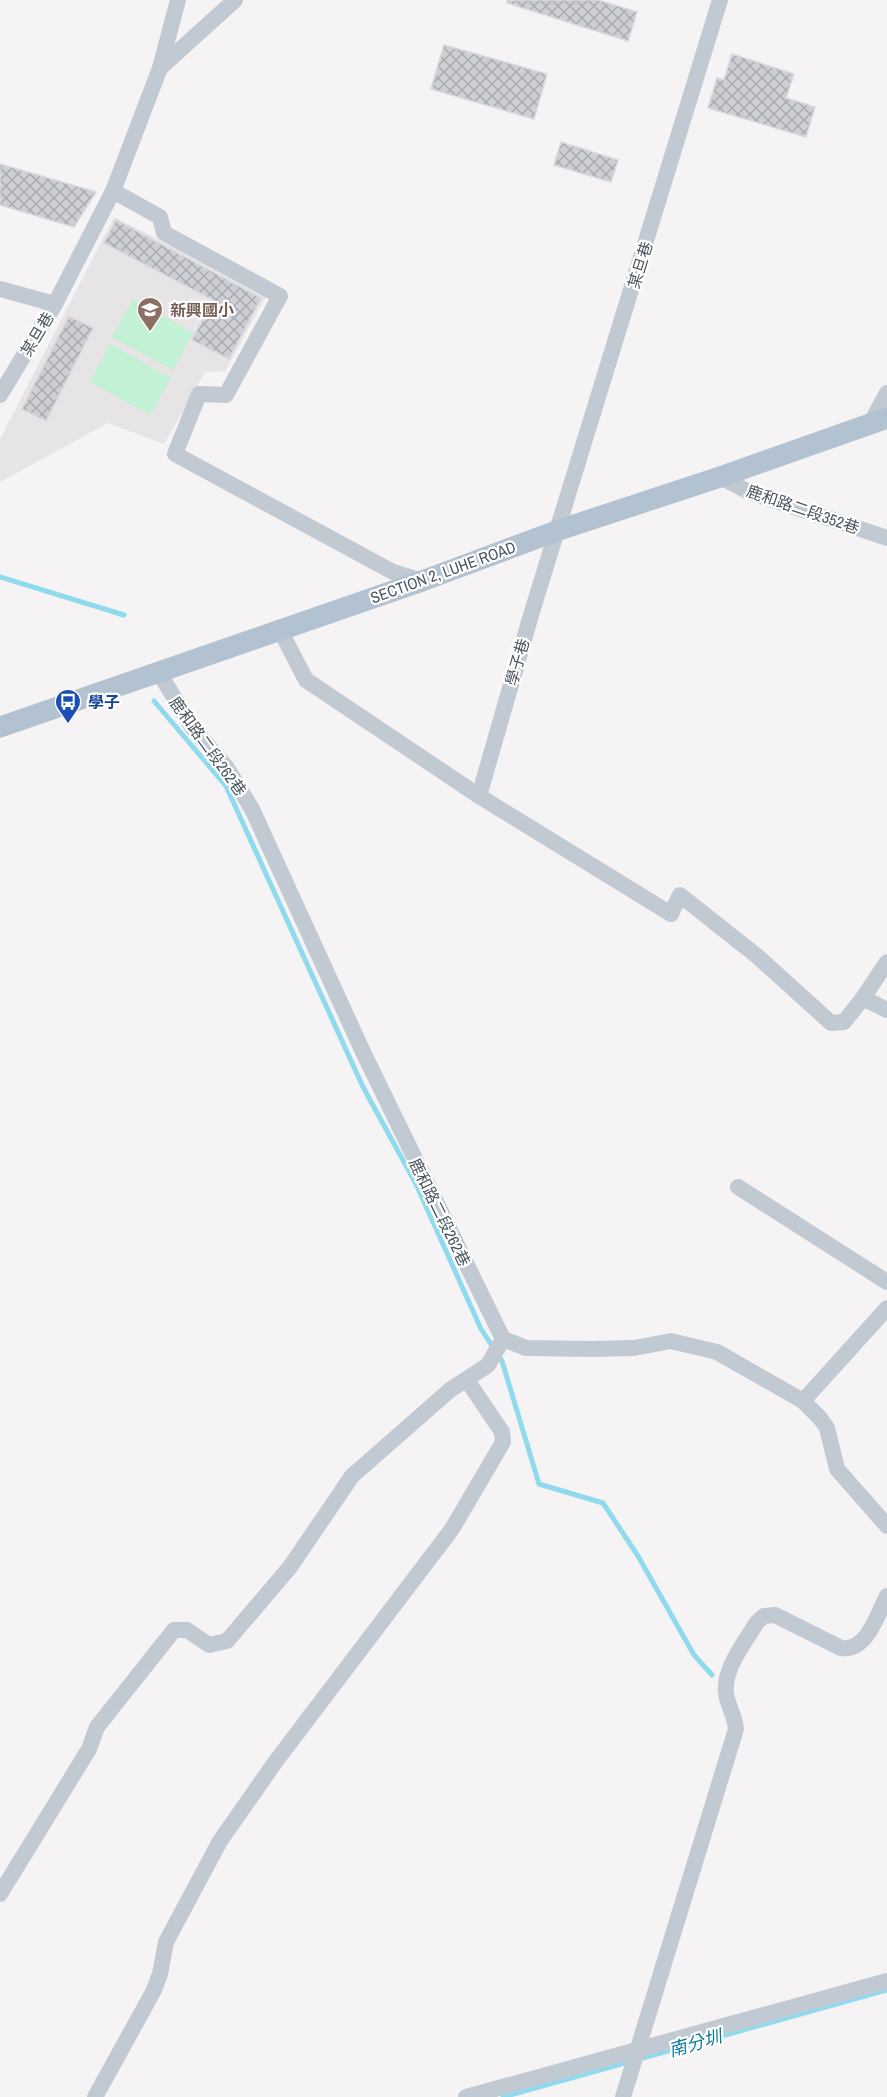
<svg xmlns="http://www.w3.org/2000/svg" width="887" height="2097" font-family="'Archivo Narrow','Noto Sans TC',sans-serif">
	<defs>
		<pattern id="building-cross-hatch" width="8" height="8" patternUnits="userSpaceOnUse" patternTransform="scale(1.5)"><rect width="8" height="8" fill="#cdcfd5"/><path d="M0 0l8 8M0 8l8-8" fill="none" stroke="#a8abb0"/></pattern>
	</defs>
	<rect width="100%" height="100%" fill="#f5f3f3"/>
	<path fill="#e6e4e5" d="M114,217L267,295L225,371L205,372L164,444L108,423L0,482V439Z"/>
	<g fill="#c3f1d5">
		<path d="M133,299L193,333L173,370L112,337Z"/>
		<path d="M110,344L171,378L150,415L90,382Z"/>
	</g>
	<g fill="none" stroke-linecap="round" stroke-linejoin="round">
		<g stroke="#90daee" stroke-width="5">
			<path d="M0,577L124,615"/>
			<path d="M154,701L226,786L363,1087L416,1184L481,1329L502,1361L539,1484L603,1503L638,1556L694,1655L712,1675"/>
			<path d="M503,2097L887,1990"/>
		</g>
	</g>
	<g fill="url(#building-cross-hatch)" stroke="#d7d9de" stroke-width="1.5">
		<path d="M507,0H598L637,12L628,41L507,3Z"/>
		<path d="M444,45L547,74L534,119L431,89Z"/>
		<path d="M732,54L794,74L786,98L815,107L806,137L708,108L717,78L724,80Z"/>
		<path d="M561,142L618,160L611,182L554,165Z"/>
		<path d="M0,164L96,192L74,227L0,205Z"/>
		<path d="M116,220L261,298L229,359L192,340L213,300L104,243Z"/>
		<path d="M69,316L93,328L46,421L22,409Z"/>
	</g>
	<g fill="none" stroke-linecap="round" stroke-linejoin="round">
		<g stroke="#c1cad2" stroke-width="16">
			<path d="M160,68L178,0"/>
			<path d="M113,191L160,217L164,233L280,296L226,395L199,394L175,454L393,572L422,581"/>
			<path d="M0,289L55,304"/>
			<path d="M0,395L55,304L113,191L160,68L235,0"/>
			<path d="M870,424L887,393"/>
			<path d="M720,477L749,492L887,538"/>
			<path d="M279,628L306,680L479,796L671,914L680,895L757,956L831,1023L844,1022L863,998L887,1010"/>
			<path d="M158,671L192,727L227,768L252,809L363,1052L503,1339L526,1348L593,1349L634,1348L671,1341L717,1352L803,1401L820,1418L827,1428L837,1469L887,1526"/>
			<path d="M479,796L531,615L720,0"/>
			<path d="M863,998L887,962"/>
			<path d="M738,1187L887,1282"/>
			<path d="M803,1401L887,1308"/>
			<path d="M0,1894L89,1749L97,1727L174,1630H187L209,1645L227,1641L290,1567L352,1476L450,1390L488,1365L503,1339"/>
			<path d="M95,2097L153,1992L160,1974L166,1942L220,1841L276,1761L452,1529L503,1442L502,1432L467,1380"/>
			<path d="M466,2097L887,1981"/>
			<path d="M623,2097L736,1729C735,1716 728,1706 726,1694C723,1668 745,1643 757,1622L764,1616L775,1615L841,1648C867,1652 877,1615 887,1596"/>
		</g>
		<path stroke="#b3c2d1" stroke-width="21" d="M0,727L422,581L559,530L720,477L887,418"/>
	</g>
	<defs>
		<symbol id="school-pin" viewBox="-11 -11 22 30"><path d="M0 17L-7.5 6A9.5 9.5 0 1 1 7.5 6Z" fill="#8d6e63" stroke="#fff"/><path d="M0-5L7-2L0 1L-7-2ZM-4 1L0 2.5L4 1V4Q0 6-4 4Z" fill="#fff"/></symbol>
		<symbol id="bus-pin" viewBox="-11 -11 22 30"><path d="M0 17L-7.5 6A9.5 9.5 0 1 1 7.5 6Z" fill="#1a4fb4" stroke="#fff"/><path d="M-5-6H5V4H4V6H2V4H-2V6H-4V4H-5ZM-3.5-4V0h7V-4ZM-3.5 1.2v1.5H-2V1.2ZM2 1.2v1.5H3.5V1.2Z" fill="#fff"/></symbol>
	</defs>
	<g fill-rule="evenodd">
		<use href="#school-pin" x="135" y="295" width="30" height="40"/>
		<use href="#bus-pin" x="53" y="687" width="30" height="40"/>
	</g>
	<g text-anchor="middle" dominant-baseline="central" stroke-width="4.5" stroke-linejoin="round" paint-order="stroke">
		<g font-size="16" fill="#4a5661" stroke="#fff">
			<text transform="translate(640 265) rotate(-73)">某旦巷</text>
			<text transform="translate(37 334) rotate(-59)">某旦巷</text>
			<text transform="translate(803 509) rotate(19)">鹿和路二段352巷</text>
			<text transform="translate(443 572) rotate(-20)">SECTION 2, LUHE ROAD</text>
			<text transform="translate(517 662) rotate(-74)">學子巷</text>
			<text transform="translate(208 746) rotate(54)">鹿和路二段262巷</text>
			<text transform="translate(440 1212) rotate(64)">鹿和路二段262巷</text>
		</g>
		<g font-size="16" font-weight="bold" fill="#785e54" stroke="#fff" text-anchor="start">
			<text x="170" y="310">新興國小</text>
		</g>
		<g font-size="16" font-weight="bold" fill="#164399" stroke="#fff" text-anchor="start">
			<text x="88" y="702">學子</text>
		</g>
		<g font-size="18" font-style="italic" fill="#0c7c9b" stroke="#fff">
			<text transform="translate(695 2043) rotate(-16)">南分圳</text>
		</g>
	</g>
</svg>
